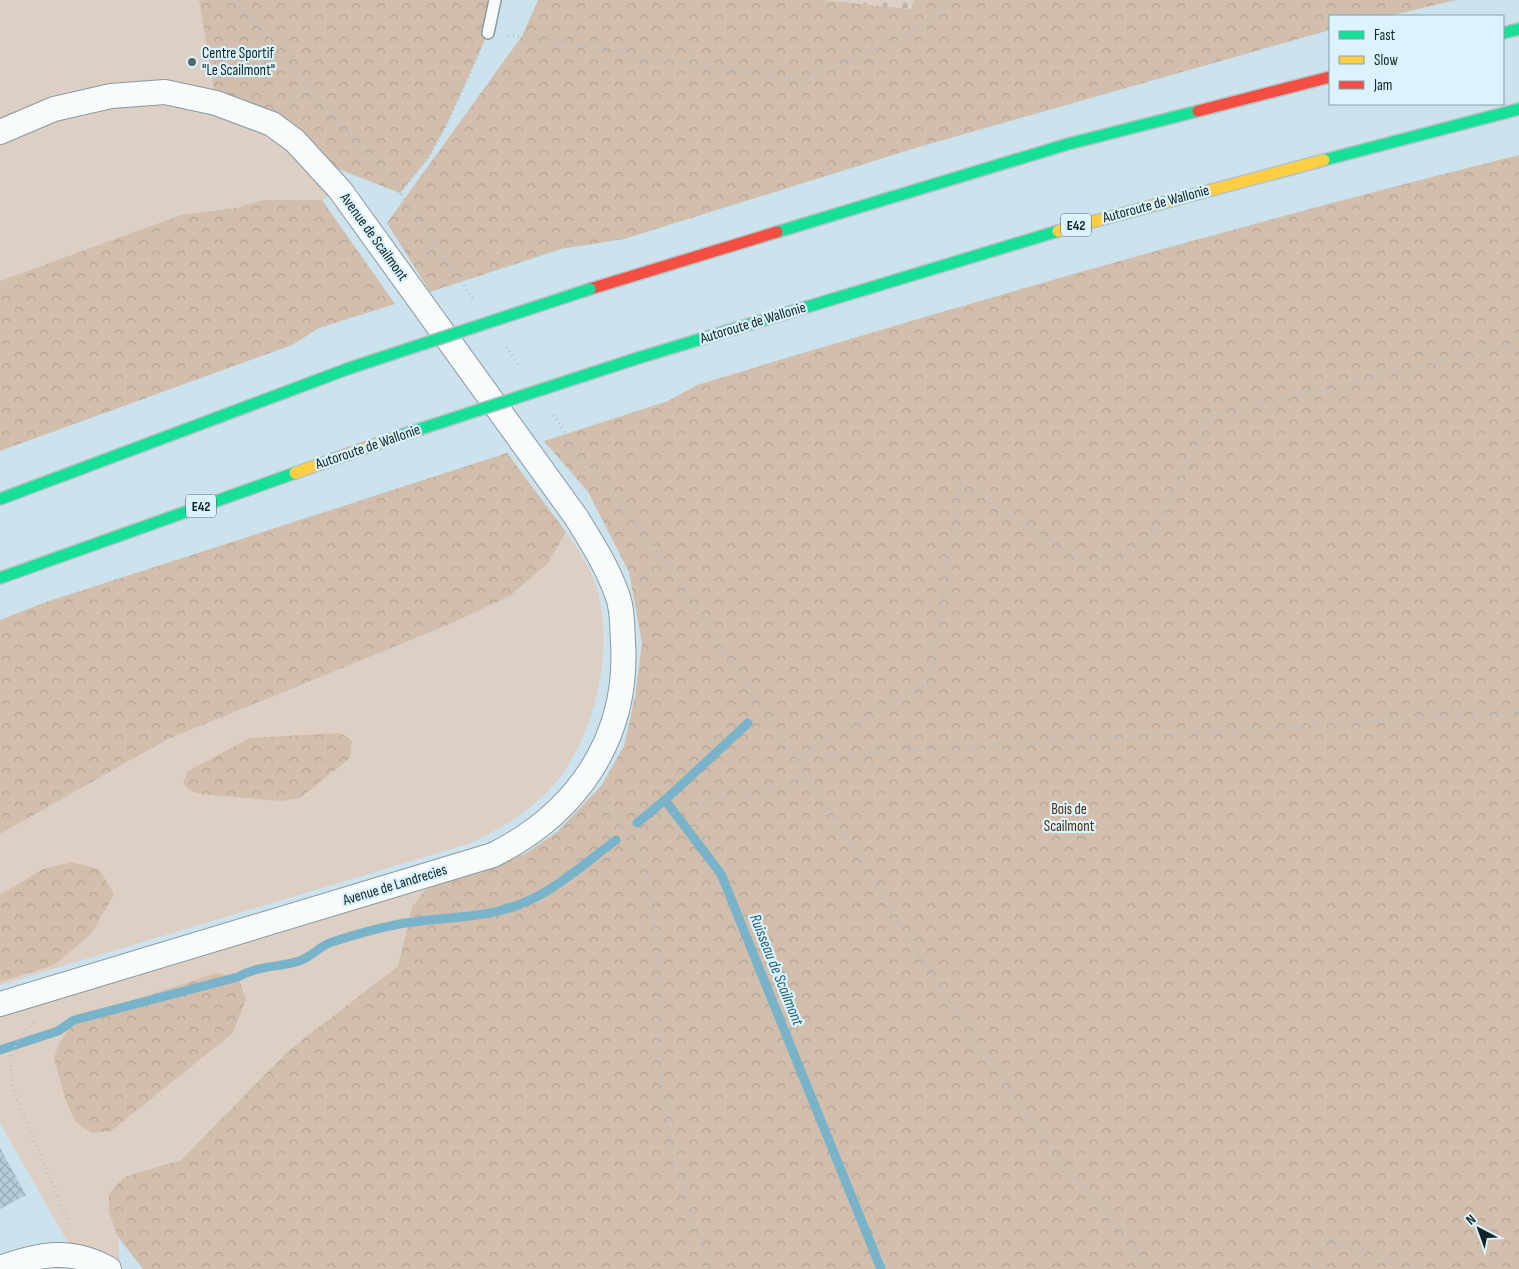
<svg xmlns="http://www.w3.org/2000/svg" width="1519" height="1269" font-family="'Sofia Sans Condensed',sans-serif">
	<defs>
		<pattern id="forest-crowns" width="20" height="18" patternUnits="userSpaceOnUse" patternTransform="scale(1.25)"><rect width="20" height="18" fill="#d2bead"/><path d="M2 6a3 3 0 1 1 6 0M12 15a3 3 0 1 1 6 0" fill="none" stroke="#b3a395"/></pattern>
		<pattern id="cemetery-stones" width="16" height="16" patternUnits="userSpaceOnUse" patternTransform="scale(1.25)"><rect width="16" height="16" fill="#decfc4"/><path d="M2 7V4a2 2 0 0 1 4 0v3zM10 15v-3a2 2 0 0 1 4 0v3z" fill="#beb1a8"/></pattern>
		<pattern id="building-cross-hatch" width="8" height="8" patternUnits="userSpaceOnUse" patternTransform="scale(1.25)"><rect width="8" height="8" fill="#b3ccd5"/><path d="M0 0l8 8M0 8l8-8" fill="none" stroke="#99afb7"/></pattern>
	</defs>
	<rect width="100%" height="100%" fill="#cce2ec"/>
	<g fill="#decfc4">
		<path d="M0,0H369L315,160L340,190L322,200H263L236,208L181,215L0,281Z"/>
		<path d="M566,532C578,550 593,570 598,592C615,659 592,750 542,797C521,817 496,830 471,843L0,985V834L166,740L448,625L510,596L548,563Z"/>
		<path d="M439,871L412,907L398,966L288,1051L181,1160L124,1177L109,1212L118,1237L120,1269L75,1255L0,1123V1004Z"/>
	</g>
	<g fill="url(#forest-crowns)">
		<path d="M199,0H495L488,33L448,122L429,157L400,193L315,160L216,103Z"/>
		<path d="M538,0H824L911,9L913,0H1456L1389,16H1330V30L922,146L624,239L561,249L430,292L387,223L522,36Z"/>
		<path d="M1519,155V1269H143L118,1237L109,1212V1194L124,1177L181,1160L288,1051L398,966L412,907L439,871L493,855H523L557,832L601,786L624,746L635,697L642,643L629,572L588,492L544,441L668,401L697,385C969,302 1243,224 1519,155Z"/>
		<path d="M263,200H322L395,304L319,328L292,345L0,451V281L181,215L236,208Z"/>
		<path d="M507,453L566,532L548,563L510,596L448,625L166,740L0,834V620L43,603Z"/>
		<path d="M341,733L352,741L350,758L300,798L281,801L199,794L189,790L183,783L188,771L250,738Z"/>
		<path d="M72,862L99,869L114,894L92,933L54,965L0,982V895L43,869Z"/>
		<path d="M216,973L238,977L246,1000L232,1034L111,1131L91,1133L75,1121L65,1098L54,1058L58,1046L74,1020Z"/>
	</g>
	<path fill="url(#cemetery-stones)" d="M824,0H913L911,9Z"/>
	<g fill="none" stroke-linecap="round" stroke-linejoin="round">
		<g stroke="#78b3c9" stroke-width="9">
			<path d="M748,723L665,800L721,874L881,1269"/>
			<path d="M637,823L665,800"/>
			<path d="M0,1050L58,1031L74,1020L238,977C258,965 278,968 299,961C312,957 319,946 332,942C357,934 387,925 413,922C447,917 485,918 518,905C555,891 585,863 616,840"/>
		</g>
	</g>
	<path fill="url(#building-cross-hatch)" d="M0,1148L26,1195L0,1209Z"/>
	<g fill="none" stroke-linecap="round" stroke-linejoin="round">
		<defs>
			<path id="lane" d="M488,33L495,0"/>
			<g id="street">
				<path d="M0,132L54,109L111,96L165,92L216,103L272,124L295,141L340,190L576,517C592,543 608,568 618,597C623,611 622,628 623,642C629,738 577,813 493,855L0,1004"/>
				<path d="M0,1268C39,1254 71,1247 109,1269"/>
			</g>
			<g id="fast">
				<path d="M1503,33L1519,29"/>
				<path d="M1324,160L1519,109"/>
				<path d="M777,232L1068,144L1198,111"/>
				<path d="M638,358L1058,231"/>
				<path d="M0,499L350,368"/>
				<path d="M0,578L295,473"/>
			</g>
			<g id="slow">
				<path d="M1058,231L1324,160"/>
				<path d="M295,473L402,435"/>
			</g>
			<g id="jam">
				<path d="M1198,111L1330,77"/>
				<path d="M590,289L777,232"/>
			</g>
		</defs>
		<use href="#lane" stroke="#8899a0" stroke-width="14"/>
		<use href="#street" stroke="#8899a0" stroke-width="26"/>
		<use href="#fast" stroke="#b5c0c5" stroke-width="14"/>
		<use href="#slow" stroke="#b5c0c5" stroke-width="14"/>
		<use href="#jam" stroke="#b5c0c5" stroke-width="14"/>
		<g stroke="#bac2c6" stroke-width="3" stroke-dasharray="1 4" stroke-linecap="butt">
			<path d="M229,0L260,28L400,193L473,299"/>
			<path d="M508,35L800,81L905,38L944,6L946,0"/>
			<path d="M290,106L310,86"/>
			<path d="M400,193L429,157L448,122L480,51"/>
			<path d="M422,257L435,243"/>
			<path d="M506,347L520,367"/>
			<path d="M553,415L580,455L667,564L796,758L950,1003L1043,1139L1151,1269"/>
			<path d="M641,582L667,564"/>
			<path d="M796,758L931,682L960,484L1089,564L1148,546L1210,417L1519,343"/>
			<path d="M799,758L1519,712"/>
			<path d="M600,803L630,837L643,860L657,941L663,1100L675,1162L710,1269"/>
			<path d="M630,837L653,822L703,800L758,794L807,777"/>
			<path d="M34,1022C12,1047 7,1055 13,1089L71,1228"/>
			<path d="M1318,1269L1313,1264L1322,1239L1420,1269"/>
		</g>
		<use href="#lane" stroke="#f7fbfc" stroke-width="11"/>
		<use href="#street" stroke="#f7fbfc" stroke-width="24"/>
		<use href="#fast" stroke="#16e098" stroke-width="11"/>
		<use href="#slow" stroke="#ffcf43" stroke-width="11"/>
		<use href="#jam" stroke="#f24e42" stroke-width="11"/>
		<defs>
			<g id="fast-bridge">
				<path d="M350,368L590,289"/>
				<path d="M402,435L638,358"/>
			</g>
		</defs>
		<use href="#fast-bridge" stroke="#b5c0c5" stroke-width="14" stroke-linecap="butt"/>
		<use href="#fast-bridge" stroke="#16e098" stroke-width="11"/>
	</g>
	<circle fill="#54666d" stroke="#daf3fd" stroke-width="2" cx="192" cy="62" r="5"/>
	<g text-anchor="middle" dominant-baseline="central" stroke-width="4.5" stroke-linejoin="round" paint-order="stroke">
		<g fill="#daf3fd" stroke="#4f6169" stroke-width="1">
			<rect x="1061" y="213.5" width="30" height="23" rx="4"/>
			<rect x="186" y="494.5" width="30" height="23" rx="4"/>
		</g>
		<g font-size="14" font-weight="bold" fill="#132329">
			<text x="1076" y="225">E42</text>
			<text x="201" y="506">E42</text>
		</g>
		<g font-size="15" fill="#132329" stroke="#daf3fd" text-anchor="start">
			<text x="202" y="53">Centre Sportif<tspan x="202" dy="17">"Le Scailmont"</tspan></text>
		</g>
		<g font-size="15" fill="#132329" stroke="#daf3fd">
			<text transform="translate(1156 204) rotate(-15)">Autoroute de Wallonie</text>
			<text transform="translate(374 237) rotate(54)">Avenue de Scailmont</text>
			<text transform="translate(753 323) rotate(-17)">Autoroute de Wallonie</text>
			<text transform="translate(368 447) rotate(-19)">Autoroute de Wallonie</text>
			<text transform="translate(395 885) rotate(-17)">Avenue de Landrecies</text>
		</g>
		<g font-size="15" fill="#512c0f" stroke="#daf3fd">
			<text x="1069" y="809">Bois de<tspan x="1069" dy="17">Scailmont</tspan></text>
		</g>
		<g font-size="16" font-style="italic" fill="#256074" stroke="#daf3fd">
			<text transform="translate(776 970) rotate(68)">Ruisseau de Scailmont</text>
		</g>
	</g>
	<rect x="1329" y="15" width="175" height="90" fill="#daf3fd" stroke="#8aa0a8"/>
	<rect x="1339" y="31" width="25" height="8" fill="#16e098" stroke="#8aa0a8"/>
	<text x="1374" y="40" font-size="15" fill="#132329">Fast</text>
	<rect x="1339" y="56" width="25" height="8" fill="#ffcf43" stroke="#8aa0a8"/>
	<text x="1374" y="65" font-size="15" fill="#132329">Slow</text>
	<rect x="1339" y="81" width="25" height="8" fill="#f24e42" stroke="#8aa0a8"/>
	<text x="1374" y="90" font-size="15" fill="#132329">Jam</text>
	<g transform="translate(1479 1229) rotate(319)" stroke="#daf3fd" stroke-width="4" paint-order="stroke">
	<path d="M0-4L9 19L0 12L-9 19Z" fill="#132329"/>
	<text y="-8" font-size="14" font-weight="bold" text-anchor="middle" fill="#132329">N</text>
	</g>
</svg>
